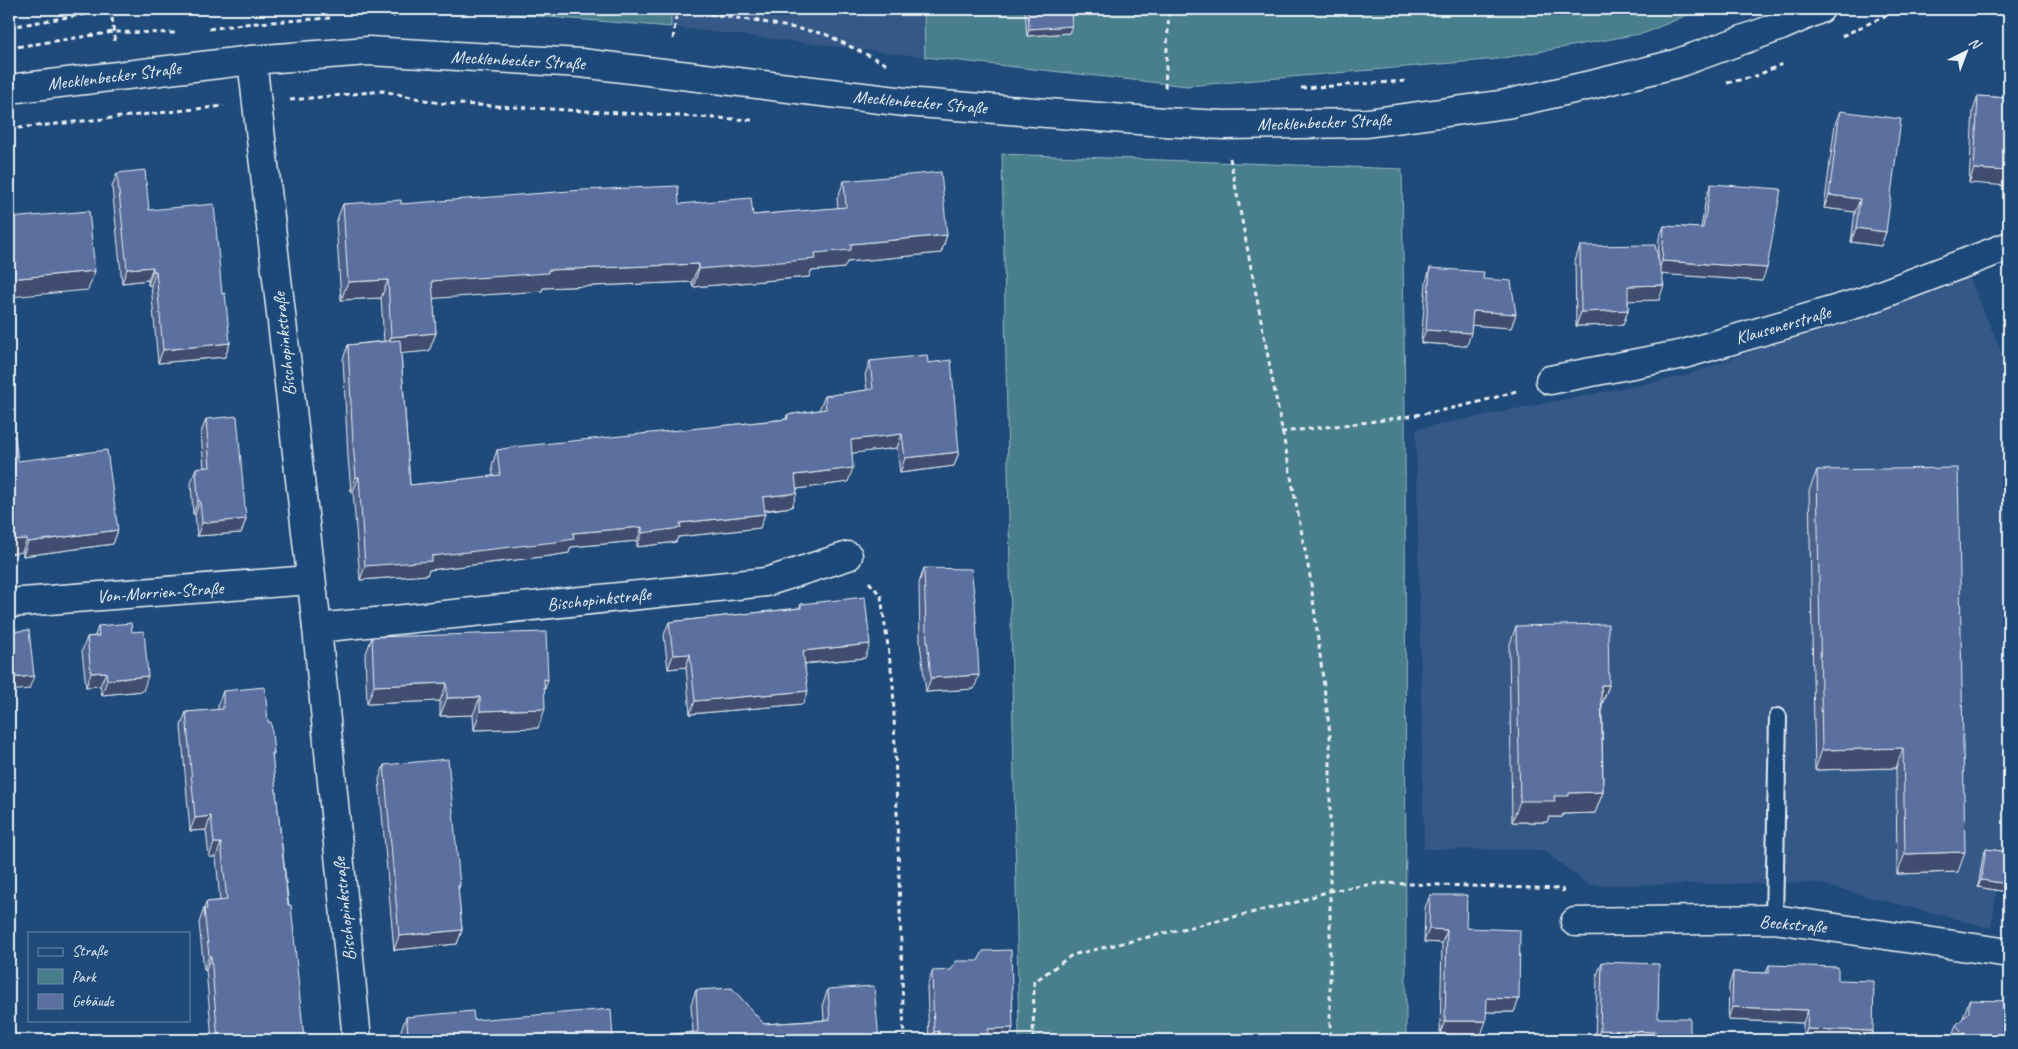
<svg xmlns="http://www.w3.org/2000/svg" width="2018" height="1049" font-family="Caveat,sans-serif">
	<rect width="100%" height="100%" fill="#1f4a7a"/>
	<filter id="ink" filterUnits="userSpaceOnUse"><feTurbulence type="fractalNoise" baseFrequency=".02" numOctaves="2"/><feDisplacementMap in="SourceGraphic" scale="10" xChannelSelector="R" yChannelSelector="G"/><feConvolveMatrix kernelMatrix="1 2 1 2 8 2 1 2 1" color-interpolation-filters="sRGB"/></filter>
	<g filter="url(#ink)">
		<g fill="#355887">
			<path d="M671,9H924L925,57L671,27Z"/>
			<path d="M1967,272L2009,370V811L1991,928L1816,883L1589,885L1543,850L1424,849L1416,429L1684,376Z"/>
		</g>
		<g fill="#487e8c" stroke="#98b8c2">
			<path d="M450,9H671V27Z"/>
			<path d="M924,9H1701L1645,33L1498,59L1187,86L925,57Z"/>
			<path d="M1002,154L1402,169L1405,418L1406,1040H1019Z"/>
		</g>
		<g fill="none" stroke-linecap="round" stroke-linejoin="round">
			<defs>
				<path id="lane" d="M1774,919L1778,717"/>
				<g id="street">
					<path d="M252,60L317,628L357,1040"/>
					<path d="M1550,380L1684,354L1862,302L2009,246"/>
					<path d="M9,603L310,580"/>
					<path d="M317,628L766,582L848,556"/>
					<path d="M1575,922L1774,919L2009,953"/>
				</g>
				<path id="secondary" d="M9,89L252,60L368,51L581,63L905,102L1164,122L1224,125L1367,123L1506,104L1591,85L1675,64L1781,26L1820,9"/>
			</defs>
			<use href="#lane" stroke="#e8f1f8" stroke-width="20"/>
			<use href="#street" stroke="#e8f1f8" stroke-width="31"/>
			<use href="#secondary" stroke="#e8f1f8" stroke-width="31"/>
			<g stroke="#e8f1f8" stroke-width="3" stroke-dasharray="5 4" stroke-linecap="butt">
				<path d="M111,9L115,43"/>
				<path d="M674,9L758,21L825,34L888,65"/>
				<path d="M758,9V21"/>
				<path d="M366,15L395,16"/>
				<path d="M9,27L116,9"/>
				<path d="M209,29L243,24L330,18"/>
				<path d="M1842,36L1900,9"/>
				<path d="M673,39L676,17L673,9"/>
				<path d="M9,48L114,32L176,33"/>
				<path d="M1727,83L1756,76L1782,64"/>
				<path d="M1165,88L1169,9"/>
				<path d="M1301,88L1407,81"/>
				<path d="M290,100L383,91L439,103L752,120"/>
				<path d="M9,129L224,106"/>
				<path d="M1230,158L1310,576L1330,734V1040"/>
				<path d="M1281,432C1361,423 1442,416 1519,390"/>
				<path d="M869,582L881,596L893,683L904,1040"/>
				<path d="M1033,1040L1034,982L1072,955L1297,902L1329,891L1380,883L1562,889L1563,892"/>
			</g>
			<use href="#lane" stroke="#1f4a7a" stroke-width="16"/>
			<use href="#street" stroke="#1f4a7a" stroke-width="28"/>
			<use href="#secondary" stroke="#1f4a7a" stroke-width="28"/>
		</g>
		<g fill="#4e608a" stroke="#e8f1f8">
			<path d="M1025,9H1071L1072,26L1069,33L1027,36Z"/>
			<path d="M1978,96L2009,98L1969,183L1973,111Z"/>
			<path d="M1840,111L1886,232L1881,246L1851,242L1855,212L1824,208L1835,124Z"/>
			<path d="M117,173L149,210L222,294L230,343L225,357L158,363L151,285H148V280L122,283L112,187Z"/>
			<path d="M844,181L947,235L941,253L847,262L844,268L811,271L809,277L693,287L692,282L543,288L542,291L433,298L436,333L429,351L401,353L410,485L493,476L492,465L497,450L786,419L787,415L819,410L825,396L867,390L865,375L870,361L928,363L959,452L954,466L900,473L897,448L852,453L848,482L797,489L792,507L765,511L760,528L678,537L676,542L637,547V541L571,547L569,553L550,556L429,570L427,575L360,580L353,491H351L348,457L343,359L348,345L384,341L381,298L341,300L336,222L343,204H679L753,215L838,208L837,199Z"/>
			<path d="M1711,184L1762,281L1662,274L1659,300H1628V310L1623,325L1576,326L1575,261L1580,246L1658,259L1659,238L1664,226L1701,228L1706,197Z"/>
			<path d="M1430,268L1483,279L1516,314L1511,328L1472,325L1467,346L1421,343L1426,282Z"/>
			<path d="M206,419L246,519L241,533L197,536L195,514H193L191,482L196,468H204L201,433Z"/>
			<path d="M18,461L118,530L113,544L23,556Z"/>
			<path d="M1817,470L1958,872L1897,874L1896,768L1815,770L1809,491Z"/>
			<path d="M924,568L974,689L926,692L920,643L919,583Z"/>
			<path d="M801,604L865,658L805,664L803,704L690,714L686,667L668,669L664,635L669,622L799,608Z"/>
			<path d="M98,626L132,632L143,691L102,695L100,686L86,687L82,651L87,637L95,636Z"/>
			<path d="M1516,626L1609,685L1602,705L1603,792L1595,813L1563,814L1562,817H1549L1547,822H1512L1509,647Z"/>
			<path d="M372,637L544,691L538,728L474,730L473,715L440,716V701L367,704L365,656Z"/>
			<path d="M223,691L268,722L274,753L272,757L304,1040H212L206,970H204L199,923L206,902L220,901L216,857H209L206,830L190,831L181,726L186,712L218,710V704Z"/>
			<path d="M384,765L460,885L458,891L462,930L457,944L394,950L379,779Z"/>
			<path d="M1986,849L2009,852V887L2007,892L1978,887L1983,856Z"/>
			<path d="M1430,895L1466,928L1519,999L1514,1012H1486L1481,1035L1440,1034L1442,943L1424,942L1425,908Z"/>
			<path d="M1602,962L1658,1018L1690,1040H1595L1597,975Z"/>
			<path d="M1769,965L1838,980L1869,1040H1803V1023L1728,1020L1729,985L1733,972L1766,973Z"/>
			<path d="M932,971L1008,1040H929L927,986Z"/>
			<path d="M828,989L879,1040H402L401,1030L406,1017L474,1020L613,1039L693,1032L691,1004L696,990L764,1024L824,1020L823,1003Z"/>
			<path d="M1969,1000L2009,1040H1950L1956,1025L1963,1018Z"/>
		</g>
		<g fill="#404e70" stroke="#e8f1f8">
			<path d="M1072,26L1069,33L1027,36L1029,29Z"/>
			<path d="M1974,169L2009,171V186L1969,183Z"/>
			<path d="M1829,195L1860,199L1855,212L1824,208Z"/>
			<path d="M1856,228L1886,232L1881,246L1851,242Z"/>
			<path d="M947,235L941,253L847,262L844,268L811,271L809,277L693,287L699,269L815,253L851,244Z"/>
			<path d="M1662,261L1767,268L1762,281L1657,274Z"/>
			<path d="M699,264L692,282L543,288L542,291L426,299L432,281L548,270Z"/>
			<path d="M153,267L148,280L122,283L127,269Z"/>
			<path d="M95,271L88,290L9,297V279Z"/>
			<path d="M153,271H156L151,285H148Z"/>
			<path d="M388,280L381,298L341,300L348,282Z"/>
			<path d="M1664,285L1659,300L1623,301L1628,286Z"/>
			<path d="M1628,310L1623,325L1576,326L1581,312Z"/>
			<path d="M1473,311L1516,314L1511,328L1469,325Z"/>
			<path d="M1426,330L1471,333L1467,346L1421,343Z"/>
			<path d="M436,333L429,351L385,355L391,337Z"/>
			<path d="M230,343L225,357L158,363L163,350Z"/>
			<path d="M902,434L897,448L846,454L851,440Z"/>
			<path d="M959,452L954,466L900,473L905,458Z"/>
			<path d="M853,468L848,482L790,490L795,475Z"/>
			<path d="M356,477H359L353,491H351Z"/>
			<path d="M797,493L792,507L758,511L763,497Z"/>
			<path d="M198,501H200L195,514H193Z"/>
			<path d="M765,514L760,528L678,537L676,542L637,547L642,533L680,523Z"/>
			<path d="M246,519L241,533L197,536L202,523Z"/>
			<path d="M642,527L637,541L571,547L569,553L550,556L429,570L427,575L360,580L365,566L432,556L573,533Z"/>
			<path d="M118,530L113,544L23,556L28,542Z"/>
			<path d="M27,539L22,552L9,554V540Z"/>
			<path d="M870,644L865,658L799,664L803,651Z"/>
			<path d="M690,654L686,667L668,669L673,655Z"/>
			<path d="M106,672L100,686L86,687L91,673Z"/>
			<path d="M979,675L974,689L926,692L931,678Z"/>
			<path d="M34,676L29,689L9,691V678Z"/>
			<path d="M148,676L143,691L102,695L107,680Z"/>
			<path d="M544,679L548,680L542,698Z"/>
			<path d="M447,683L440,701L367,704L374,686Z"/>
			<path d="M1601,685H1609L1601,706Z"/>
			<path d="M808,691L803,704L690,714L695,701Z"/>
			<path d="M480,697L473,715L440,716L447,698Z"/>
			<path d="M545,709L538,728L474,730L480,711Z"/>
			<path d="M1903,748L1896,768L1815,770L1822,750Z"/>
			<path d="M1603,792L1595,813L1563,814L1562,817H1549L1547,822H1512L1520,801L1554,796L1569,793Z"/>
			<path d="M211,816L206,830L190,831L195,818Z"/>
			<path d="M214,843H221L216,857H209Z"/>
			<path d="M1965,852L1958,872L1897,874L1905,854Z"/>
			<path d="M1981,880L2009,884V887L2007,892L1978,887Z"/>
			<path d="M1429,929L1447,930L1442,943L1424,942Z"/>
			<path d="M462,930L457,944L394,950L399,936Z"/>
			<path d="M209,956H211L206,970H204Z"/>
			<path d="M1487,998L1519,999L1514,1012H1482Z"/>
			<path d="M1732,1007L1808,1010L1803,1023L1728,1020Z"/>
			<path d="M9,1015H13L9,1027Z"/>
			<path d="M1445,1021H1486L1481,1035L1440,1034Z"/>
			<path d="M1013,1028L1008,1040H983L988,1029Z"/>
			<path d="M1807,1029L1873,1031L1869,1040H1803Z"/>
			<path d="M1600,1030L1656,1032L1653,1040H1596Z"/>
			<path d="M939,1031L936,1040H931L934,1032Z"/>
		</g>
		<g fill="#5b70a0" stroke="#e8f1f8">
			<path d="M1028,9H1071L1072,26L1029,29Z"/>
			<path d="M1978,96L2009,98V171L1974,169Z"/>
			<path d="M1840,111L1901,119L1886,232L1856,228L1860,199L1829,195Z"/>
			<path d="M145,170L149,210L214,204L222,294L225,293L230,343L163,350L156,271H153V267L127,269L117,173Z"/>
			<path d="M941,172L947,235L851,244V250L815,253L816,259L699,269V264L548,270V273L432,281L436,333L391,337L388,280L348,282L343,204L401,200V204L583,190L678,186L679,204L751,198L753,215L846,207L844,181Z"/>
			<path d="M1711,184L1781,189L1767,268L1662,261L1664,226L1703,228Z"/>
			<path d="M89,211L95,271L9,279V218Z"/>
			<path d="M1655,245L1664,285L1628,286V310L1581,312L1580,246Z"/>
			<path d="M1430,268L1484,272L1483,279L1511,281L1516,314L1473,311L1471,333L1426,330Z"/>
			<path d="M400,340L410,485L500,475L497,450L513,447L788,419L787,415L826,409L825,396L873,389L870,361L927,355L928,363L951,360L959,452L905,458L902,434L851,440L853,468L795,475L797,493L763,497L765,514L680,523L681,528L642,533V527L573,533L574,539L555,542L432,556V561L365,566L359,477H356L353,443L348,345Z"/>
			<path d="M237,416L246,519L202,523L200,501H198L196,468L210,467L206,419Z"/>
			<path d="M15,436L18,461L107,450L118,530L28,542L27,539L9,540V437Z"/>
			<path d="M1958,468L1965,852L1905,854L1903,748L1822,750L1817,470Z"/>
			<path d="M924,568L971,569L975,601L979,675L931,678L926,629Z"/>
			<path d="M865,597L870,644L803,651L808,691L695,701L690,654L673,655L669,622L801,608V604Z"/>
			<path d="M131,623L132,632L144,631L148,676L107,680L106,672L91,673L87,637L99,636L98,626Z"/>
			<path d="M1608,624L1609,685H1601L1603,792L1569,793V796H1554L1555,801H1520L1516,626Z"/>
			<path d="M29,630L34,676L9,678V632Z"/>
			<path d="M546,632L548,680L544,679L545,709L480,711V697L447,698V683L374,686L372,637Z"/>
			<path d="M265,687L268,722H271L274,753H272L288,905H291L304,1040H218L211,956H209L204,909H207L206,902L227,900L221,843H214L211,816L195,818L186,712L223,709V691Z"/>
			<path d="M448,759L460,885L458,886L462,930L399,936L384,765Z"/>
			<path d="M1986,849L2009,852V884L1981,880Z"/>
			<path d="M1430,895H1467L1466,928L1520,930L1519,999L1487,998L1486,1021H1445L1447,930L1429,929Z"/>
			<path d="M1011,950L1013,1028L988,1029V1040H940L939,1031L934,1032L932,971L951,970L956,961H978L983,951Z"/>
			<path d="M1602,962L1659,964L1658,1018H1690V1040H1656V1032L1600,1030Z"/>
			<path d="M1769,965L1838,967V980L1874,981L1873,1031L1807,1029L1808,1010L1732,1007L1733,972L1769,973Z"/>
			<path d="M9,974L13,1015H9Z"/>
			<path d="M874,986L879,1040H409L406,1017L473,1011L474,1020L611,1009L613,1039L698,1032L696,990L732,988L764,1024L830,1020L828,989Z"/>
			<path d="M1969,1000L2009,1001V1040H1968V1038L1956,1025L1969,1012Z"/>
		</g>
	</g>
	<g text-anchor="middle" dominant-baseline="central" stroke-width="5" stroke-linejoin="round" paint-order="stroke">
		<g font-size="18" fill="#e8f1f8" stroke="#1f4a7a">
			<text transform="translate(518 60) rotate(3)">Mecklenbecker Straße</text>
			<text transform="translate(114 76) rotate(-7)">Mecklenbecker Straße</text>
			<text transform="translate(920 102) rotate(5)">Mecklenbecker Straße</text>
			<text transform="translate(1324 122) rotate(-2)">Mecklenbecker Straße</text>
			<text transform="translate(1783 325) rotate(-16)">Klausenerstraße</text>
			<text transform="translate(284 344) rotate(-96)">Bischopinkstraße</text>
			<text transform="translate(160 592) rotate(-4)">Von-Morrien-Straße</text>
			<text transform="translate(599 599) rotate(-6)">Bischopinkstraße</text>
			<text transform="translate(344 909) rotate(-96)">Bischopinkstraße</text>
			<text transform="translate(1793 924) rotate(5)">Beckstraße</text>
		</g>
	</g>
	<rect width="2018" height="1049" fill="none" stroke="#1f4a7a" stroke-width="30"/>
	<rect x="15" y="15" width="1988" height="1019" fill="none" stroke="#e8f1f8" stroke-width="2" filter="url(#ink)"/>
	<rect x="28" y="932" width="162" height="90" fill="#1f4a7a" stroke="#6f8dac"/>
	<rect x="38" y="948" width="25" height="8" fill="#1f4a7a" stroke="#6f8dac"/>
	<text x="72" y="956" font-size="15" fill="#e8f1f8">Straße</text>
	<rect x="38" y="969" width="25" height="15" fill="#487e8c" stroke="#6f8dac"/>
	<text x="72" y="982" font-size="15" fill="#e8f1f8">Park</text>
	<rect x="38" y="994" width="25" height="15" fill="#5b70a0" stroke="#6f8dac"/>
	<text x="72" y="1006" font-size="15" fill="#e8f1f8">Gebäude</text>
	<g transform="translate(1966 52) rotate(42)" stroke="#1f4a7a" stroke-width="4" paint-order="stroke">
	<path d="M0-4L9 19L0 12L-9 19Z" fill="#e8f1f8"/>
	<text y="-8" font-size="14" font-weight="bold" text-anchor="middle" fill="#e8f1f8">N</text>
	</g>
</svg>
